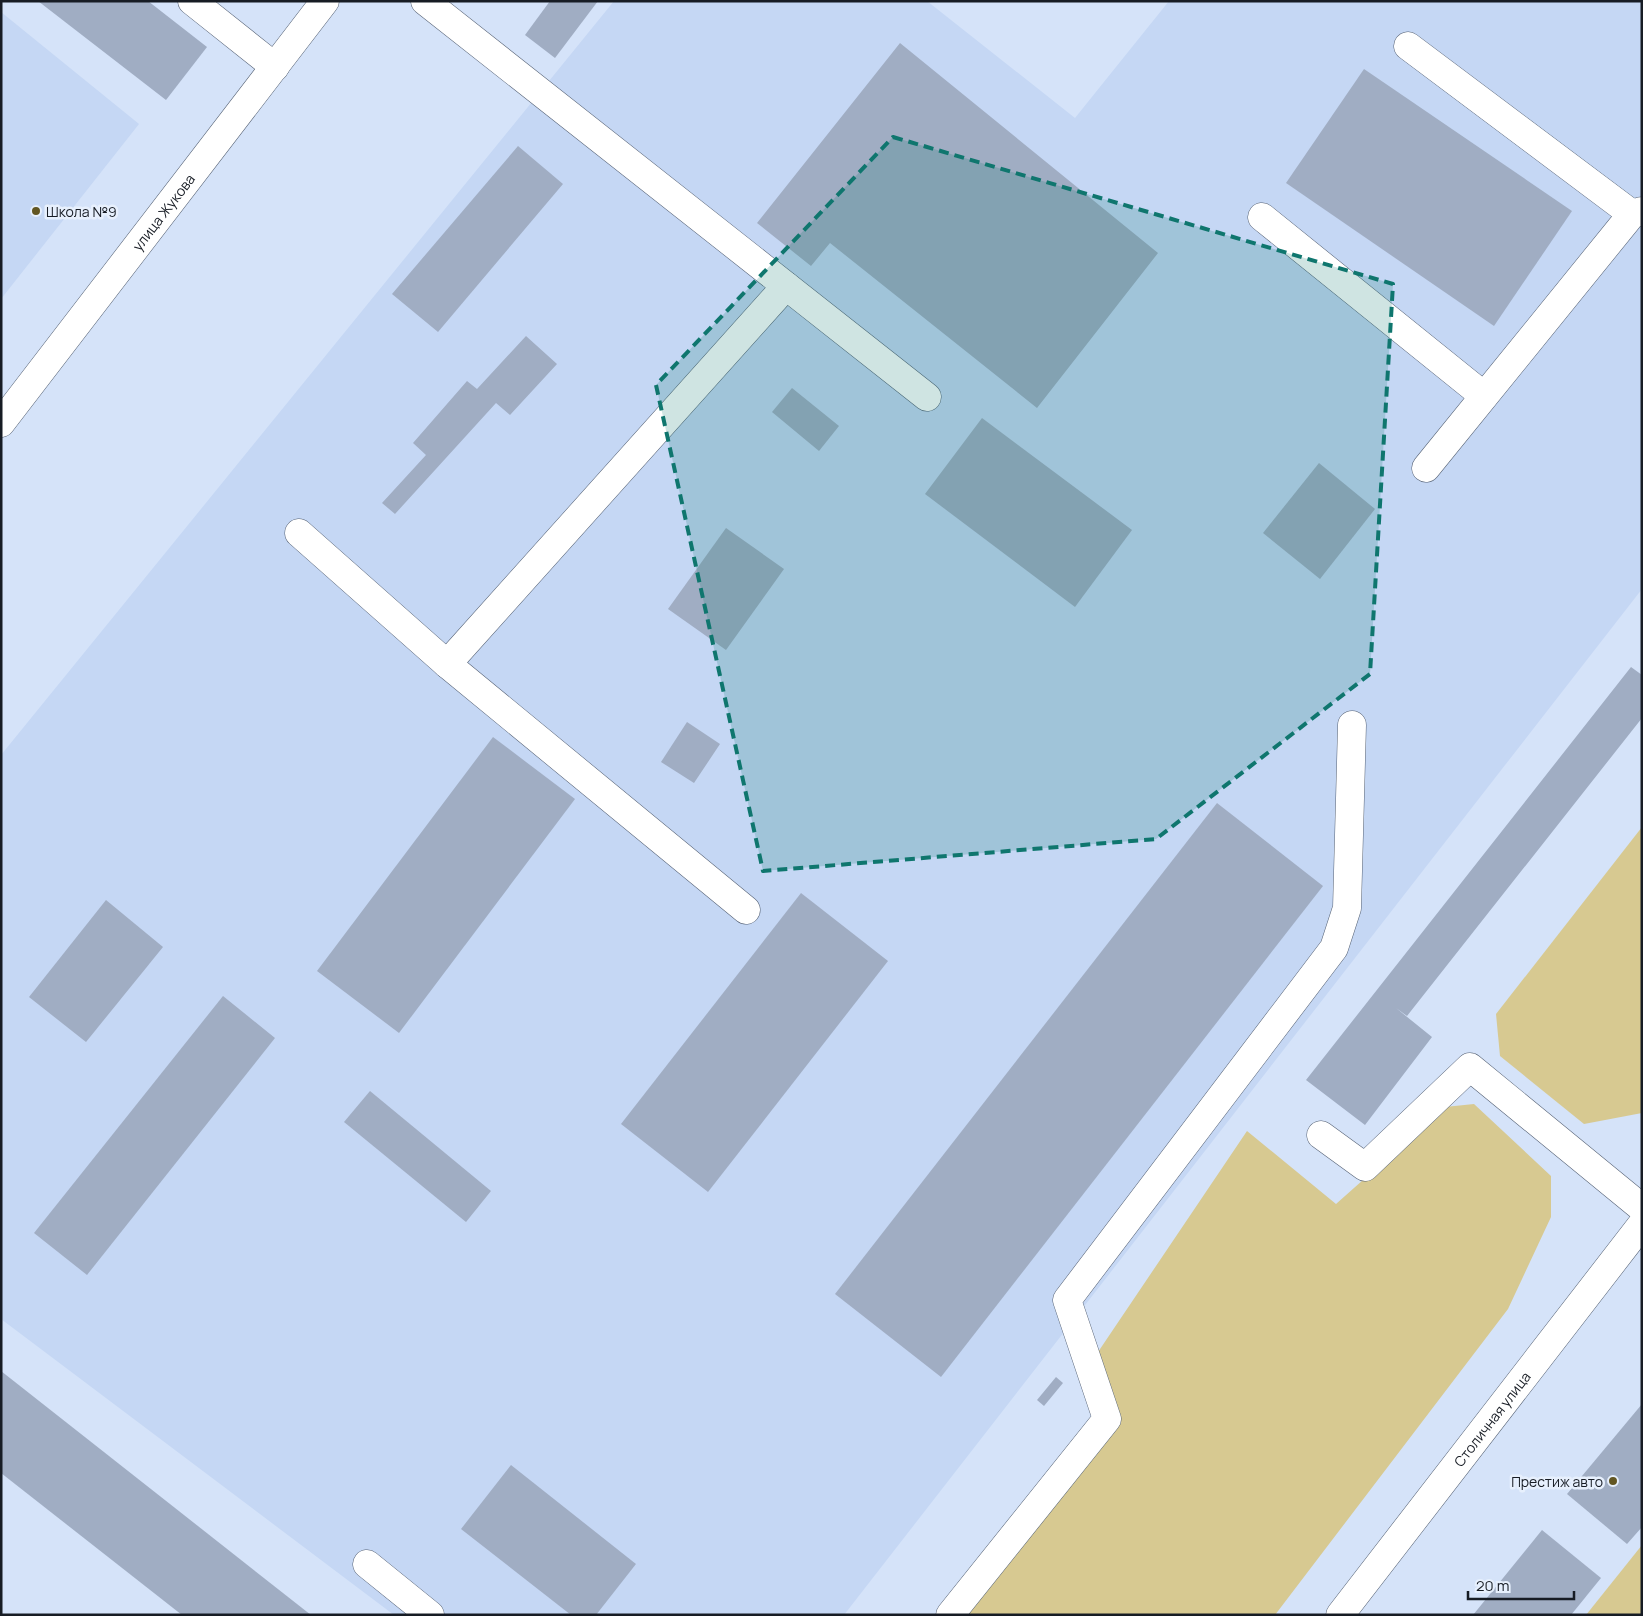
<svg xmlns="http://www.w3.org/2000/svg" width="1643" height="1616" font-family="Manrope,sans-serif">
	<rect width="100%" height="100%" fill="#d5e3f9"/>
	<g fill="#c5d7f4">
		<path d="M614,1H927L1075,118L1169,1H1642V589L844,1615H394L1,1319V755Z"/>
		<path d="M1,12L139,124L1,299Z"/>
	</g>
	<g fill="#d7c991">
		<path d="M1642,827V1113L1584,1124L1500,1056L1496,1014Z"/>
		<path d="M1474,1104L1551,1176V1217L1508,1309L1275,1615H960L1118,1415L1096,1355L1247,1131L1336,1204L1445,1107Z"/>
		<path d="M1642,1545V1615H1586Z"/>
	</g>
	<g fill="#a0adc3">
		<path d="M38,1H148L207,47L166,100Z"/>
		<path d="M550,1H598L555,58L525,35Z"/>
		<path d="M900,43L1158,253L1037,408L830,243L811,266L757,223Z"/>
		<path d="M1364,69L1572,211L1494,326L1286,183Z"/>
		<path d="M518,146L563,184L438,332L392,294Z"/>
		<path d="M526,336L557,364L510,415L496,403L395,514L382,503L426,455L413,443L467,381L477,389Z"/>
		<path d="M792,388L839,426L819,451L772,412Z"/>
		<path d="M982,418L1132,530L1075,607L925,494Z"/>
		<path d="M1319,463L1375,509L1320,579L1263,533Z"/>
		<path d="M726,528L784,569L726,650L668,609Z"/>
		<path d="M1631,667L1642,675V718L1407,1016L1396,1008L1432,1037L1365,1125L1306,1080Z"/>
		<path d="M687,722L720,744L694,783L661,762Z"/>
		<path d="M493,737L575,799L399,1033L317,971Z"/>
		<path d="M1217,803L1323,886L941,1377L835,1294Z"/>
		<path d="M801,893L888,961L708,1192L621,1124Z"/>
		<path d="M106,900L163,947L86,1042L29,997Z"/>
		<path d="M223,996L275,1038L87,1275L34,1233Z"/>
		<path d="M370,1091L491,1191L466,1222L344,1122Z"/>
		<path d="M1,1371L311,1615H182L1,1473Z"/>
		<path d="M1056,1377L1063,1383L1044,1406L1037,1400Z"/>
		<path d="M1642,1404V1527L1627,1544L1567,1494Z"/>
		<path d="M511,1465L636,1564L596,1615H571L461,1529Z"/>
		<path d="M1542,1530L1601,1578L1571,1615H1473Z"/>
	</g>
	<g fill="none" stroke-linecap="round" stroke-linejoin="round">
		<defs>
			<g id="minor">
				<path d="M192,1L275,67"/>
				<path d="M425,1L927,397"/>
				<path d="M1408,46L1632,214"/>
				<path d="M1262,217L1484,396"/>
				<path id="s1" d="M1,423L325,1"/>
				<path d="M1426,468L1632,214L1642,211"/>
				<path d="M299,533L447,664L746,910"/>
				<path d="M447,664L786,286"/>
				<path d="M1321,1135L1365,1167L1470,1067L1642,1208"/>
				<path d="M367,1564L430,1615"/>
				<path d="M950,1615L1107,1419L1067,1300L1334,948L1347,908L1352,725"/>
			</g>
			<g id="major">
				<path id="s2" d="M1340,1615L1642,1224"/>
			</g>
		</defs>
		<use href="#minor" stroke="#566275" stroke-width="29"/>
		<use href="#major" stroke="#566275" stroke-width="29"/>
		<use href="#minor" stroke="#fff" stroke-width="28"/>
		<use href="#major" stroke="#fff" stroke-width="28"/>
	</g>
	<path fill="#0f766e" fill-opacity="0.2" stroke="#0f766e" stroke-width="4" stroke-dasharray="10 6" stroke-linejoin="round" d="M893,137L1393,284L1370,674L1156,839L763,871L656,385Z"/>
	<g fill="#625622" stroke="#e7f0fd" stroke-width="2">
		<circle cx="36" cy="211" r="5"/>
		<circle cx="1613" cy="1481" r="5"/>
	</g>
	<g text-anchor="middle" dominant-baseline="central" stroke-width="5" stroke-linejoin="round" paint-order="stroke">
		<g font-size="14" fill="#171c24" stroke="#e7f0fd" text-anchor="start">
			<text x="46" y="211">Школа №9</text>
			<text x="1603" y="1481" text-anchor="end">Престиж авто</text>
		</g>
		<g font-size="14" fill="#171c24" stroke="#e7f0fd">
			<text stroke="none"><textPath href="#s1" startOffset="266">улица Жукова</textPath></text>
			<text stroke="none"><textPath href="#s2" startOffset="248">Столичная улица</textPath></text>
		</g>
	</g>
	<rect width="1643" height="1616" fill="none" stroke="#171c24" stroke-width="5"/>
	<path d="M1468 1591v8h106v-8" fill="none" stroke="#171c24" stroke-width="2.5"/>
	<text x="1476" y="1591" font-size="15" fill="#171c24" stroke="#e7f0fd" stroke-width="4" paint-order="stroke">20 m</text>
</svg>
